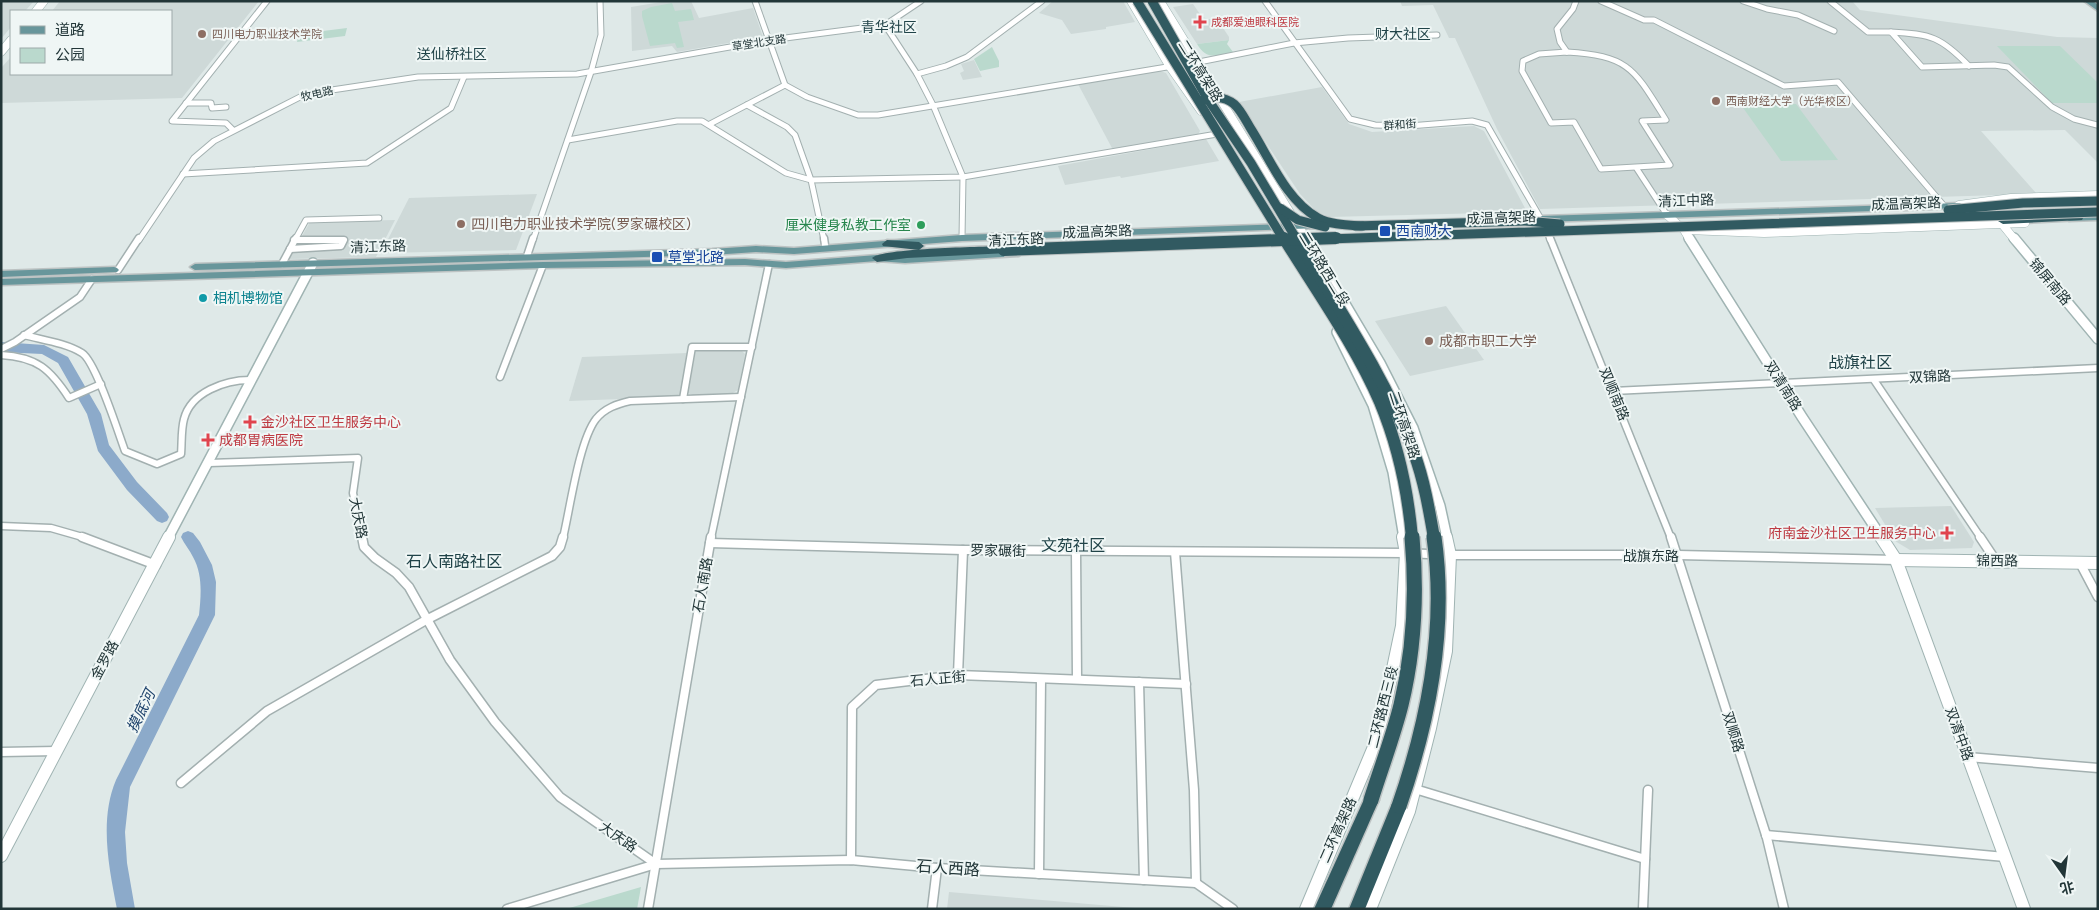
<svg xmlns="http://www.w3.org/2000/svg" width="2099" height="910" font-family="Figtree,'Noto Sans SC',sans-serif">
	<rect width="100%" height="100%" fill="#dfe9e8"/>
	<g fill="#ced9d8">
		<path d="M1,1H34L25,11H11V27L1,39Z"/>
		<path d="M60,1H259L182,98L1,103V68L11,57V74H171V11H52Z"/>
		<path d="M667,1H691L699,18L753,8L763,37L677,52L672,46L632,51L631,7Z"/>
		<path d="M1053,1H1123L1135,22L1106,27V29L1071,34L1062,20L1039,13Z"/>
		<path d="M1400,1H1852L1860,10L2057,37L2098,38V163L2065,130L1981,131L2037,194L1540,209L1497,129L1455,38H1449L1433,5L1402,6Z"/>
		<path d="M1193,4L1202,17L1213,20L1221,25L1229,37V40L1197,44L1173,7Z"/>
		<path d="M974,60L982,77L963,80L960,73L964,71L961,64Z"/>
		<path d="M1160,71L1166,73L1200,131L1197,136L1113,150L1078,84Z"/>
		<path d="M1322,87L1349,124L1372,132L1474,126L1484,131L1527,212L1329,217L1316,211L1300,194L1239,102Z"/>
		<path d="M1206,139L1219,161L1121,178L1120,176L1065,185L1058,166Z"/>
		<path d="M537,194L516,250L381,253L409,198Z"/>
		<path d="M395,220L376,257L289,259L310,222Z"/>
		<path d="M1446,306L1484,360L1410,376L1375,321Z"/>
		<path d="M696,350H741L745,354L738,390L731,394L695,396L688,393Z"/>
		<path d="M687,353L680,394L673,397L569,401L582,357Z"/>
		<path d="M1951,506L1974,542L1972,548L1910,550L1895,541L1875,508Z"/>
		<path d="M949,892L1135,908V909H947Z"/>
	</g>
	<g fill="#bad9cd">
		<path d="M672,3L675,11L691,9L694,20L678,22L684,47L677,48L675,43L650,46L642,16V11L651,7Z"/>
		<path d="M347,28L345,36L297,42L299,34Z"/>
		<path d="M1229,40L1227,44L1233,52C1216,55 1207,61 1197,44Z"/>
		<path d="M1997,46H2060L2098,83V103H2052Z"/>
		<path d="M992,47L999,61V67L980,71L974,59Z"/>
		<path d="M1796,104L1838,160L1781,161L1741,105Z"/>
		<path d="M641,887L637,909H566Z"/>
	</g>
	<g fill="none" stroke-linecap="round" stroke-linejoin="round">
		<g fill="#8caaca" fill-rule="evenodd">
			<path d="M1,342L44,345L68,357L101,414L109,445L137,482L167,513L169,517L167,521L162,523L157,521L127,490L98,451L87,414L58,363L42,354L1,352Z"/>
			<path d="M188,531L193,533L200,542L212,565L216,582L215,615L130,787L125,832L127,863L135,909H117C109,868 99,820 116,780L199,615C201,595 203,575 193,557C190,550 184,544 181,537L183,533Z"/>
		</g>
		<defs>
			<g id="street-far2">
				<path d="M755,1L785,85L807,97L858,115H878L1173,66"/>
				<path d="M1265,1L1350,119L1375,125L1409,126L1472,121L1487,125L1541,219"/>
				<path d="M1601,1L1644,20H1654L1784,86L1838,82L1945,207"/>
				<path d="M1743,1L1767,9L1798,15L1834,31"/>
				<path d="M1830,1L1868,32H1891L1922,67L1994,65L2008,67L2052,107L2074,119L2097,125"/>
				<path d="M885,25L917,74L933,105L963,177L962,238"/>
				<path d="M1891,32C1931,34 1941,37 1969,66"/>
				<path d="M1567,52C1630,56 1634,69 1666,120L1642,121L1670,165L1601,169L1574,122L1551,123L1522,71L1523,61L1539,54Z"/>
				<path d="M1567,52L1560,42L1557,29L1573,9L1576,1"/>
				<path d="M1184,65L1294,43L1348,38L1437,35"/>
				<path d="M917,74L946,66L967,57L1042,1"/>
				<path d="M186,103H211L212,108L226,107"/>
				<path d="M747,105L787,127L795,135L811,180L963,177L1217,134"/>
				<path d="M710,124L785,85"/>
				<path d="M233,130L226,123L172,121L267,1"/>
				<path d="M568,140L677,121H702L786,173L811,180L824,240"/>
				<path d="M1637,169L1667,215"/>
				<path d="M183,174L367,163L451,108L464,77"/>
				<path d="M1548,234L1550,240"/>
				<path d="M139,240L194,158L214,141L300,97L312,93L418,77L577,74L770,40L885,25L921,1"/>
				<path d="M295,240L306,220L379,218"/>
				<path d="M533,240L591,72L601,35L600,1"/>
			</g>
			<g id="street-far1">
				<path d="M824,238L825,245"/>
				<path d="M1550,238L1671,538"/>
				<path d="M290,249L341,246L344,240H294"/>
				<path d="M527,256L533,238"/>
				<path d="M282,264L296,238"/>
				<path d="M118,270L139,238"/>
				<path d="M24,335C43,340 66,343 82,353C96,362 118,432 125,451L157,464L181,454C182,443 181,430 184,419C191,392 225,380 250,380"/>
				<path d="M1,349L15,342L80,297L92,279"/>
				<path d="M1,355C37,357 50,369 69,398L101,384"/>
				<path d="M500,377L543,265"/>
				<path d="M1874,380L1981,538"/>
				<path d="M1613,391L2098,368"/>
				<path d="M683,399L692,347H752"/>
				<path d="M209,463L358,458L353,493L362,538"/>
				<path d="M1,526L51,528L86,538"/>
				<path d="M563,538C570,509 579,441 596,419C605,408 617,404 630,401L741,397"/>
				<path d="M711,538L769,264"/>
			</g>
			<g id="street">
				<path d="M82,537L156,565"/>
				<path d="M362,537L364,547L375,558L396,573L409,587L450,660L495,722L560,797L656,864"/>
				<path d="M1671,537L1767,838L1784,909"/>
				<path d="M1980,537L1996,561"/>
				<path d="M710,543L963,550L1406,553L1450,555H1678L1896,560"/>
				<path d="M1076,551L1077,679"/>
				<path d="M1175,552L1194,790L1196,883"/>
				<path d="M2080,563L2098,597"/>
				<path d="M958,675L963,550"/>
				<path d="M1139,682L1144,880"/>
				<path d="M1,752L57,751"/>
				<path d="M1968,757L2098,768"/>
				<path d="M181,783L267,711L426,620L552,556L560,547L563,537"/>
				<path d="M1415,789L1645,859"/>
				<path d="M1766,835L2005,857"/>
				<path d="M851,860L852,707L876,685L958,675L1186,684"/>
				<path d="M1039,874L1041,679"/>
				<path d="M507,909L656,864L851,860L937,868L1196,883L1233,909"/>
				<path d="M648,909L711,537"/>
				<path d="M932,909L937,868"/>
				<path d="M1643,909L1648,790"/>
			</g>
			<g id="secondary-far2">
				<path d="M1131,1L1170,67L1201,111"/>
				<path d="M1160,1L1307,240"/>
				<path d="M36,11L44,1"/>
				<path d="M1,52L11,40"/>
				<path d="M1959,205L2011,198L2098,195"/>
				<path d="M1667,215L1684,230L1690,240"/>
				<path d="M2002,224L2015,240"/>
				<path d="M1687,230L1764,233L2025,223"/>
			</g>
			<g id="secondary-far1">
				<path d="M1306,238L1380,363L1413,428L1440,506L1447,538"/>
				<path d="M1689,238L1802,417L1882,538"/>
				<path d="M2014,238L2098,339"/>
				<path d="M1337,332L1373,405L1393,472L1404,538"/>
				<path d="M168,538L313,263"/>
			</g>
			<g id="secondary">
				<path d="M1881,537L1896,560L2024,909"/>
				<path d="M1896,560L2098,563"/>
				<path d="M1,856L169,537"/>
				<path d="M1306,909L1379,735L1402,626L1406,553L1403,537"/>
				<path d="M1370,909L1409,811L1430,728L1446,651L1450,555L1446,537"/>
			</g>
			<g id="primary">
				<path d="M2084,1H2093L2098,5V11Z"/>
				<path d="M1960,203L1965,206L1963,208L1542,222L1537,219L1542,216Z"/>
				<path d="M2098,214V220L2069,221L2064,218L2069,215Z"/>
				<path d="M1318,223L1321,224V228L962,241L794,254L756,252L712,255L195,270L190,267L195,264L712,249L756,246L794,248L962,235Z"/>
				<path d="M1016,251L1021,254L1019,256L905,263L877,261L786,268L745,265L543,268L1,285V279L543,262L745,259L786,262L877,255L905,257Z"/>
				<path d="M114,267L117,268L119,270L117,272L1,277V271Z"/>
			</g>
			<g id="highway">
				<path d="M2078,215L2082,216L2083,218L2082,220L2003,224L1998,221L2003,218Z"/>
				<path d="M887,240L919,242L924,246L919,250L883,246L882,244Z"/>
				<path d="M1004,246L1008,247L1009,250L1008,253L907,258L877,262L872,258C881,248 984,247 1004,246Z"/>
				<path d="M1371,792L1376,795L1379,800L1331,909H1314L1366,795Z"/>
				<path d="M1399,798L1405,801L1407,806L1365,909H1349L1393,801Z"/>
			</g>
		</defs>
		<use href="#street-far2" stroke="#a3b0b0" stroke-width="7"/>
		<use href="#street-far1" stroke="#a3b0b0" stroke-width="9"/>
		<use href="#street" stroke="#a3b0b0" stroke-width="11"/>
		<use href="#secondary-far2" stroke="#a0b4b3" stroke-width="9"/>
		<use href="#secondary-far1" stroke="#a0b4b3" stroke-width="12"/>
		<use href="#secondary" stroke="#a0b4b3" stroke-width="14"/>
		<use href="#primary" stroke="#bdc3c3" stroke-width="3"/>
		<use href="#highway" stroke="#bdc3c3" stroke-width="3"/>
		<use href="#street-far2" stroke="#fff" stroke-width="5"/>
		<use href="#street-far1" stroke="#fff" stroke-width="6"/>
		<use href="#street" stroke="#fff" stroke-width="8"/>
		<use href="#secondary-far2" stroke="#fff" stroke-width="8"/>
		<use href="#secondary-far1" stroke="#fff" stroke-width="9"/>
		<use href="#secondary" stroke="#fff" stroke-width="12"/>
		<use href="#primary" fill="#68969b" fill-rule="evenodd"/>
		<use href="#highway" fill="#315a61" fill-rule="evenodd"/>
		<defs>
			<g id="highway-bridge-far2">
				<path d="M1137,1L1284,240"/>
				<path d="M1152,1L1207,98L1251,163L1297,240"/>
				<path d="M1201,101C1211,96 1224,96 1234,104C1241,110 1246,121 1251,129C1270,159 1286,200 1318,218C1331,225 1348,225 1363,226"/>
				<path d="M1280,208L1298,220L1325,227"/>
				<path d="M1948,210L2023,203L2098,201"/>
				<path d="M1355,226L1525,221L1560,224"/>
				<path d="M1300,240L2098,212"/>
			</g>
			<g id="highway-bridge-far1">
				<path d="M1284,238C1316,290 1356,346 1380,402C1398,445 1408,492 1412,538"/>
				<path d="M1296,238C1338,308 1385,377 1414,453C1424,480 1429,509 1434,538"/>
				<path d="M1004,250L1336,238"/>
			</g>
			<g id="highway-bridge">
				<path d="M1371,800C1381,768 1393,737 1401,705C1414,651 1417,592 1412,537"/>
				<path d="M1399,806C1429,720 1447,628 1434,537"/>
			</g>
		</defs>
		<use href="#highway-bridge-far2" stroke="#bdc3c3" stroke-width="11" stroke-linecap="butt"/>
		<use href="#highway-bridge-far1" stroke="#bdc3c3" stroke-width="14" stroke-linecap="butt"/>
		<use href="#highway-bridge" stroke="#bdc3c3" stroke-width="18" stroke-linecap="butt"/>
		<use href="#highway-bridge-far2" stroke="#315a61" stroke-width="9"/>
		<use href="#highway-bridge-far1" stroke="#315a61" stroke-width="12"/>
		<use href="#highway-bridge" stroke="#315a61" stroke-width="15"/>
	</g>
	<g fill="#e0444e" stroke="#eff6f5" stroke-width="2">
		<path d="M1197.5 14.5h5v5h5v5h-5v5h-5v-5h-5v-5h5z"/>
		<path d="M247.5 414.5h5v5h5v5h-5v5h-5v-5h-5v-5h5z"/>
		<path d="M205.5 432.5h5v5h5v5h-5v5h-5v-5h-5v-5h5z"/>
		<path d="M1944.5 525.5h5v5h5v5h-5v5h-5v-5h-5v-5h5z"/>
	</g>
	<g fill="#8d6e63" stroke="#eff6f5" stroke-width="2">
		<circle cx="202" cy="34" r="5"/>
		<circle cx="1716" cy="101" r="5"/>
		<circle cx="461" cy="224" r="5"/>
		<circle cx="1429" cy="341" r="5"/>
	</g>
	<circle fill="#2e9e5b" stroke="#eff6f5" stroke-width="2" cx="921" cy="225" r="5"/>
	<g fill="#1a4fb4" stroke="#eff6f5" stroke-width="2">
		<rect x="1379" y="225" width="12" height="12" rx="2.5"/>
		<rect x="651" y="251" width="12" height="12" rx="2.5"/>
	</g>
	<circle fill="#0f9aa8" stroke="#eff6f5" stroke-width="2" cx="203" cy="298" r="5"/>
	<g text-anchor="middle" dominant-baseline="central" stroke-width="4" stroke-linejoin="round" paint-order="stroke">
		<g font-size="11" fill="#be3a42" stroke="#eff6f5" text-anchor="start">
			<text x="1211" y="22">成都爱迪眼科医院</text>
		</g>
		<g font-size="11" fill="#785e54" stroke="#eff6f5" text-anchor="start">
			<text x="212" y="34">四川电力职业技术学院</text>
			<text x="1726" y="101">西南财经大学（光华校区）</text>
		</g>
		<g font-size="11" fill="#223638" stroke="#eff6f5">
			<text transform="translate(759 43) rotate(-9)">草堂北支路</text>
			<text transform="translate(317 94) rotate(-13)">牧电路</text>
			<text transform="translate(1400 125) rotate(-4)">群和街</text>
		</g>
		<g font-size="14" fill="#204348" stroke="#eff6f5">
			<text x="889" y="27">青华社区</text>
			<text x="1403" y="34">财大社区</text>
			<text x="452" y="54">送仙桥社区</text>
		</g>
		<g font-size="14" fill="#223638" stroke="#eff6f5">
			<text transform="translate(1200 71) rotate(58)">二环高架路</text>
			<text transform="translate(1686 201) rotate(-2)">清江中路</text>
			<text transform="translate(1906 204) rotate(-2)">成温高架路</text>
			<text transform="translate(1501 218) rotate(-2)">成温高架路</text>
			<text transform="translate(1097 232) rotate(-2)">成温高架路</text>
			<text transform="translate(1016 240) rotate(-3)">清江东路</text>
			<text transform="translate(378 247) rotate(-2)">清江东路</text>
			<text transform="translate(1324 269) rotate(59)">二环路西二段</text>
			<text transform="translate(2050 282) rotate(50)">锦屏南路</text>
			<text transform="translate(1930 377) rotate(-3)">双锦路</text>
			<text transform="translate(1783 386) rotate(58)">双清南路</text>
			<text transform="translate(1614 394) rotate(68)">双顺南路</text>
			<text transform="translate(1404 425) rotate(72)">二环高架路</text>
			<text transform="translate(358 518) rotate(79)">大庆路</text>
			<text transform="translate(998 551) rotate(1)">罗家碾街</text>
			<text x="1651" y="556">战旗东路</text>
			<text transform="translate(1997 561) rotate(1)">锦西路</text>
			<text transform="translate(703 585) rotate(-80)">石人南路</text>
			<text transform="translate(105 660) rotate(-62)">金罗路</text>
			<text transform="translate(938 679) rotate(-5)">石人正街</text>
			<text transform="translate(1383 707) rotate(-76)">二环路西三段</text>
			<text transform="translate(1733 732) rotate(73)">双顺路</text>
			<text transform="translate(1959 734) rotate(70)">双清中路</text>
			<text transform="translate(1338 830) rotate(-66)">二环高架路</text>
			<text transform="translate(618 837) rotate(35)">大庆路</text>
		</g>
		<g font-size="14" fill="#785e54" stroke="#eff6f5" text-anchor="start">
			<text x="471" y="224">四川电力职业技术学院(罗家碾校区)</text>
			<text x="1439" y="341">成都市职工大学</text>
		</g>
		<g font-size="14" fill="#27864d" stroke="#eff6f5" text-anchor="end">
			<text x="911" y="225">厘米健身私教工作室</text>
		</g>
		<g font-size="14" fill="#164399" stroke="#eff6f5" text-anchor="start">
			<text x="1396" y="231">西南财大</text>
			<text x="668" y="257">草堂北路</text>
		</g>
		<g font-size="14" fill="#0d838f" stroke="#eff6f5" text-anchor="start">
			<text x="213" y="298">相机博物馆</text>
		</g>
		<g font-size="14" fill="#be3a42" stroke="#eff6f5" text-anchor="start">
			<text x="261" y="422">金沙社区卫生服务中心</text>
			<text x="219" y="440">成都胃病医院</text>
			<text x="1936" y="533" text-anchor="end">府南金沙社区卫生服务中心</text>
		</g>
		<g font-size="15" font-style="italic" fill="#22466e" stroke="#eff6f5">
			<text transform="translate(141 711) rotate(-64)">摸底河</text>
		</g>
		<g font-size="16" fill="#204348" stroke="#eff6f5">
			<text x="1860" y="362">战旗社区</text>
			<text x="1073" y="545">文苑社区</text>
			<text x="454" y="561">石人南路社区</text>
		</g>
		<g font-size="16" fill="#223638" stroke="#eff6f5">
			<text transform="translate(948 868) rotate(4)">石人西路</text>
		</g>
	</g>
	<rect width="2099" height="910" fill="none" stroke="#223638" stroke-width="5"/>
	<rect x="10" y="10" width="162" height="65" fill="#eff6f5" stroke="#9da9a9"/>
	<rect x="20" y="26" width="25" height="8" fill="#68969b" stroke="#9da9a9"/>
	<text x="55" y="35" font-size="15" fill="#223638">道路</text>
	<rect x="20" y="48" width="25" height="15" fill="#bad9cd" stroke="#9da9a9"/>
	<text x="55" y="60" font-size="15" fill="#223638">公园</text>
	<g transform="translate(2064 875) rotate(166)" stroke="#eff6f5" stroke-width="4" paint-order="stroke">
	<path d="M0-4L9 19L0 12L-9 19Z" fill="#223638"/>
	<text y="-8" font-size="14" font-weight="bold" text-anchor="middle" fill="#223638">北</text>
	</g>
</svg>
